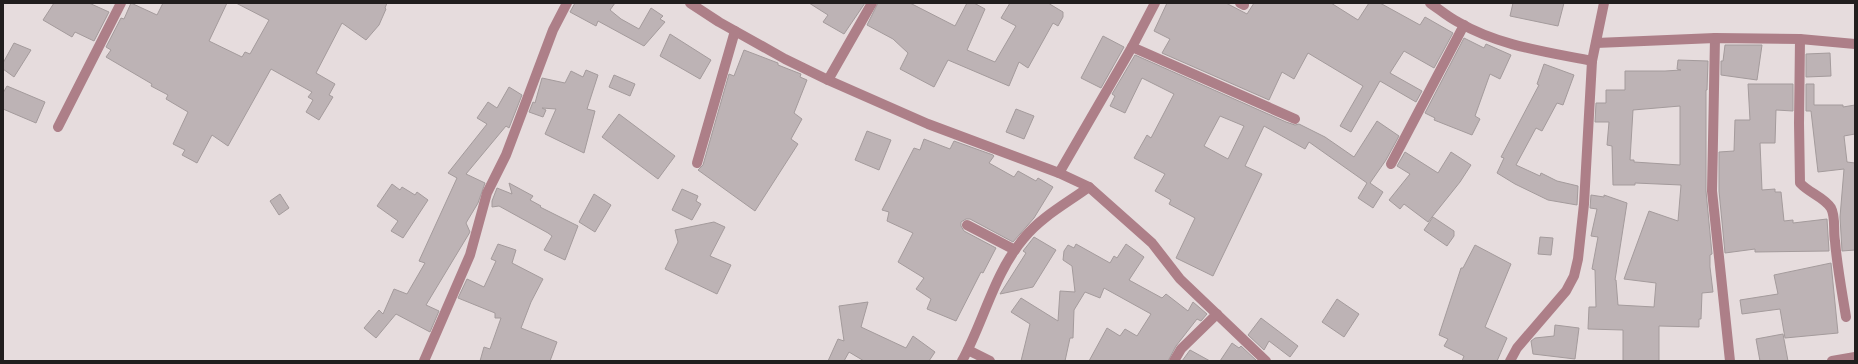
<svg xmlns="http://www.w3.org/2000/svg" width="1858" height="364" font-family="'Varela Round',sans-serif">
	<rect width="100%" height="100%" fill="#e6dcdd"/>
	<g fill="#bdb3b5" stroke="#a49b9c" fill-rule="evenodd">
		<path d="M54,3H89L109,12L94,41L75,32L72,37L43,20Z"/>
		<path d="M131,3L157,15L163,3H227L209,41L242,57L245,52L250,54L269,20L236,3H387L385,8L386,9L379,25L366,40L342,23L316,73L335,84L329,95L333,97L319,120L306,112L313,100L308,97L312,92L271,69L228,146L212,135L197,163L182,155L185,150L173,144L188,112L166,99L168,95L151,86L152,84L106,57L111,50L106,47L121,18L124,19Z"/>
		<path d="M575,3H615L610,10L621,19L639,29L651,8L663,16L660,19L665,22L644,46L598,21L596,26L570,12Z"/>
		<path d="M809,3H865L844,34L823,22L828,15Z"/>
		<path d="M878,3H910L955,26L967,3H974L985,9L967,50L995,62L1016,26L1001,18L1010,3H1048L1063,12V17L1058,26L1053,23L1028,68L1019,62L1009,86L948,60L934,87L900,69L908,53L893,39L867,25Z"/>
		<path d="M1167,3H1226L1247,14L1254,3H1331L1358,20L1369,3H1380L1420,25L1425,17L1453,33L1434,68L1404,51L1390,73L1422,91L1416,102L1380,81L1351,132L1340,126L1363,86L1308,53L1294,79L1282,72L1269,100L1162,53L1170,39L1154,31Z"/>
		<path d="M1513,3H1564L1558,26L1510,16Z"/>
		<path d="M670,34L711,60L700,79L660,56Z"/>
		<path d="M1103,36L1124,47L1101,88L1081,78Z"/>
		<path d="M1464,38L1484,48L1486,44L1511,55L1500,79L1490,74L1475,116L1480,119L1472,135L1434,120L1435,118L1425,113Z"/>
		<path d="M14,43L31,50L14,77L3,69V63Z"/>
		<path d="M1725,45H1762L1757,80L1721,75V61H1723Z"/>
		<path d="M744,50L778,63V65L801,74L800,77L807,80L794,113L802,119L791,139L798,144L755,211L698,170L703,165L729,74L734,76Z"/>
		<path d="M1830,53L1831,76L1806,77V54Z"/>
		<path d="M1135,55L1286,122L1295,125L1299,124L1325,137L1354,157L1377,121L1399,136L1386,160L1370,183L1383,192L1373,208L1358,198L1367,183L1309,142L1305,149L1264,126L1245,166L1262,174L1213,276L1176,258L1195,218L1169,204L1171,200L1155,191L1165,174L1134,158L1147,135L1151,138L1174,94L1142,78L1125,113L1110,106L1115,96L1112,94ZM1220,116L1244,126L1228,159L1204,146Z"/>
		<path d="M1678,60L1708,61L1707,90H1706V191L1712,254L1710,255V267L1713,292L1702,293L1701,319H1699V327L1659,326V361H1623V330L1588,329L1589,307H1596L1595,270L1592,269L1598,237L1591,236L1597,209L1590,208L1591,195L1604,197V195L1627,203L1615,280H1616L1618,305L1654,307L1656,283L1624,279L1649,211L1678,221L1681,185L1635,183V185H1613L1612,146L1607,145L1609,122H1595L1596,103H1606V90H1625V71H1665L1681,70L1677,69ZM1680,106V165L1634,162V160H1630L1633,110Z"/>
		<path d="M1544,64L1574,75L1563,105L1557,103L1542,131L1536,128L1516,165L1540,176L1541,173L1557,181L1578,186L1577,205L1548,200L1515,184L1497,173L1504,158L1501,157L1539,85L1537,84Z"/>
		<path d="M586,70L598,75L587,109L595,111L584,153L545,134L556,109L542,108L546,110L543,117L529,112L533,102L535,103L542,78L565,83L571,71L583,77Z"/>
		<path d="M614,75L635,84L630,96L609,87Z"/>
		<path d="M1748,84H1793V111L1776,110L1775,143H1760L1762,190L1775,189V192H1781L1784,221L1793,220V223L1827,219L1829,251L1755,252V249L1725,253L1719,191V152L1734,151L1735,120H1750Z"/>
		<path d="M1806,84H1814V105H1843V107L1855,105V134L1844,136L1847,162L1855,163V250L1842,251L1840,217L1844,169L1818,172L1811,111H1806Z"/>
		<path d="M7,86L45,102L36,123L3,109V93Z"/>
		<path d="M509,87L522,95L509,128L506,126L466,174L485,183L478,203L466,223L470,232L426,305L439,311L430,332L396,314L376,338L364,328L379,310L383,314L394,289L407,294L425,263L419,261L457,178L448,173L487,124L477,118L488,102L497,108Z"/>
		<path d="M1016,109L1034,116L1024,139L1006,132Z"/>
		<path d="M619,114L675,156L658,179L602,137Z"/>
		<path d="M867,131L891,140L879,170L855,160Z"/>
		<path d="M924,139L950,149L954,141L993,155L994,156L989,163L1014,177L1018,171L1036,181L1038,178L1053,187L1034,218L1013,242L970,219H966L961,222V226L964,231L996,248L983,273L981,272L956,321L927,309L931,299L916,289L924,278L898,262L913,233L887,221L889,212L882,210L914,148L920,150Z"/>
		<path d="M1405,152L1438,173L1451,152L1471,165L1460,182L1428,222L1404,204L1400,209L1389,200L1410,174L1397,166Z"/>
		<path d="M509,183L533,196L530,200L541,206L540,207L578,226L565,260L544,250L552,236L548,233L499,206L492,207V201L497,188L512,194Z"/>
		<path d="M392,184L400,190L402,187L415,195L417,192L428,200L403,238L391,231L398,221L377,206Z"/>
		<path d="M682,189L698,196L696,201L701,204L692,220L672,210Z"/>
		<path d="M280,194L289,208L279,215L270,201Z"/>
		<path d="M594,194L611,205L595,232L579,222Z"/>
		<path d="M1433,217L1454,231V236L1447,246L1424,230Z"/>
		<path d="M714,222L725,227L710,256L731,265L717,294L665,269L678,242L675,230Z"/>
		<path d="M1034,237L1056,250L1033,287L1000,294L1026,253L1023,251Z"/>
		<path d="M1540,237L1553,238L1551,255L1538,254Z"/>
		<path d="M498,244L516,250L512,263L543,279L531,302L521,328L557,342L550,361H480L484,347L490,349L501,318H495V313L458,298L467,279L484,287L496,261L491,259Z"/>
		<path d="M1076,244L1110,263L1114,256L1117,258L1126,244L1144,257L1129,280L1162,298L1166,294L1188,311L1193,302L1207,314L1201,321L1197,319L1176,346L1168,361H1089L1107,328L1120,336L1125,329L1137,336L1151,314L1104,288L1100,298L1085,292L1074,310L1073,338H1070L1065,361H1021L1030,324L1011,312L1021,298L1058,321L1060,291L1075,292L1072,266L1063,260L1064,251L1068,245L1074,248Z"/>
		<path d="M1475,245L1511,264L1485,327L1507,338L1497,361H1462L1464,356L1444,346L1448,339L1439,335L1461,268H1463Z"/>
		<path d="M1831,263L1838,333L1785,338L1780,309L1742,314L1740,300L1778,294L1774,275Z"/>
		<path d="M1337,299L1359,314L1344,337L1322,322Z"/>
		<path d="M868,302L861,327L906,348L913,336L935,352L929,361H864L849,352L844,361H828L838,339L844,341L839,306Z"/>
		<path d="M1261,318L1298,346L1290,357L1269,341L1264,350L1248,335Z"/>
		<path d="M1555,325L1579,328L1575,359L1533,354L1531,341L1535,338L1554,336Z"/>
		<path d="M1783,334L1788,361H1760L1756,339Z"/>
		<path d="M1232,343L1239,348L1241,346L1257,361H1220Z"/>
		<path d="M1190,350L1210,361H1182Z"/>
	</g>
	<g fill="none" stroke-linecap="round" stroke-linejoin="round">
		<g stroke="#ad7f88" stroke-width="10">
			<path d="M690,3L719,22L785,59L828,80L928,124L1059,173L1089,187L1152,243L1180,279L1266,361"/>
			<path d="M1240,3L1244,5"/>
			<path d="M1430,3C1439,9 1448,17 1458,22C1499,46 1547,52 1592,61"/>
			<path d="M1715,38L1712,191L1730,361"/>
			<path d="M1800,39L1799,123L1800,183C1809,193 1824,197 1831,208C1836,217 1833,231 1835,241C1837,266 1842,292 1846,317"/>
			<path d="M1596,43L1715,38L1800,39L1855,44"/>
			<path d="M1132,47L1295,119"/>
			<path d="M828,80L872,3"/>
			<path d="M58,127L121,3"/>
			<path d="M697,163L735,31"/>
			<path d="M1391,164L1464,25"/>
			<path d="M1059,173L1132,47L1155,3"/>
			<path d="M967,225L1015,250"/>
			<path d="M968,350L990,361"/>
			<path d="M424,361L470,255L487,193L506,155L553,30L567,3"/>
			<path d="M962,361C984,321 994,273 1024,238C1041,217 1067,203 1089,187"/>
			<path d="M1174,361L1181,349L1217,314"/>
			<path d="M1510,361L1517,348L1566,291L1574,276L1578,259L1584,204L1592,61L1604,3"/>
			<path d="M1832,361L1855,357"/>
		</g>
	</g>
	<rect width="1858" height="364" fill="none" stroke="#211e1e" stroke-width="8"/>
</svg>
